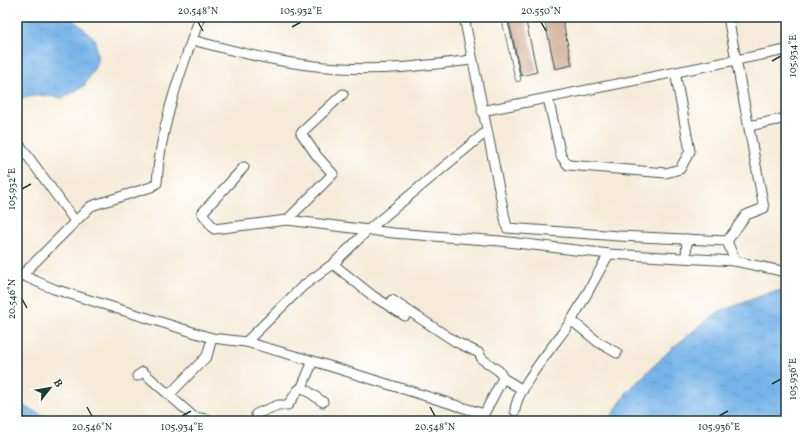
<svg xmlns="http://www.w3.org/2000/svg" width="803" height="438" font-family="Vollkorn,serif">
	<defs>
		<pattern id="water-ripples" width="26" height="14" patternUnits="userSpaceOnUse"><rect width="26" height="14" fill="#77b4e9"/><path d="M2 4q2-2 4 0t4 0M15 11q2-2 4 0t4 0" fill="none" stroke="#6194be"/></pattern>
	</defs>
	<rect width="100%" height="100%" fill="#fff"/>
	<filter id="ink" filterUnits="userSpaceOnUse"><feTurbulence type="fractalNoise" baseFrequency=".025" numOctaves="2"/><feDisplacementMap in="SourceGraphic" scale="8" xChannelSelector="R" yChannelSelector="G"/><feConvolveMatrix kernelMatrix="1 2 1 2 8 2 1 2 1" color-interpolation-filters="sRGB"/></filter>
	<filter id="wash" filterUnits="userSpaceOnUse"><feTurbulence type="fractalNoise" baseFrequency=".012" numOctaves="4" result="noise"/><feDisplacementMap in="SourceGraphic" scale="16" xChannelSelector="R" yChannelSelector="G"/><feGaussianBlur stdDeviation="0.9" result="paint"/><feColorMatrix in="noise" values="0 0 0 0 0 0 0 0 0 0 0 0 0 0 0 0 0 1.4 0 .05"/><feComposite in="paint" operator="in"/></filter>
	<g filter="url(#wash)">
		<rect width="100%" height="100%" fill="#f6ebd8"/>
		<g fill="url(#water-ripples)" stroke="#4b788e">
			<path d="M17,17H70L95,39L98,62L84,86L63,98L40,95L17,99Z"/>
			<path d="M786,290V421H608L628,391L671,349L716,313L771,292Z"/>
			<path d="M17,403L55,421H17Z"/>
		</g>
		<g id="blocks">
			<g fill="#c9a186">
				<path d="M508,17H525L537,72L521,76Z"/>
				<path d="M544,17H562L572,65L555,69Z"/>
			</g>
		</g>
	</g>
	<g filter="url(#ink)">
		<use href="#blocks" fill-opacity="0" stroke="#3f574d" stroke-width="1"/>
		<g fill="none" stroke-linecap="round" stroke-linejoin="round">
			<defs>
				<path id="lane" d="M504,17L518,79"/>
				<g id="street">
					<path d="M464,17L507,228L619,236L727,241L746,215L764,208L728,17"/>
					<path d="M192,40C241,53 291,66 341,68C385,71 429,65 472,60"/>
					<path d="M548,98L561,156L568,165L666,173L680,169L690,151L675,72"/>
					<path d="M482,111L786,50"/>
					<path d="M749,126L786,118"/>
					<path d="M19,144L75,221"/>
					<path d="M244,167L202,213L214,229L287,220L393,233L500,241L609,254L735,261L786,272"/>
					<path d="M287,220L333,174L317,156L301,133L343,94"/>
					<path d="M727,241L735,261"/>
					<path d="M686,258L687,239"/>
					<path d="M333,264L373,296L405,316"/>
					<path d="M17,273L54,289L212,338L246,342L313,361L484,414L503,378"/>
					<path d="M22,275L91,206L151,187L157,183C160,125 181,71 200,17"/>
					<path d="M392,300L456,342L479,353L482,359L499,371L503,378L523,390"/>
					<path d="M571,320L598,342L617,353"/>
					<path d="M246,342L303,286L333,264L368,230L486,132"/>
					<path d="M313,361L302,387L323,402"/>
					<path d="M137,376L143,372L194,417L206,419"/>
					<path d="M169,395L207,356L212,338"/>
					<path d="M515,411C516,388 557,342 571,321C585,299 596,276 609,254"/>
					<path d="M256,414L278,405H288L298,390L302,387"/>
				</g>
			</defs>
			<use href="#lane" stroke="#3f574d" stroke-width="6"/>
			<use href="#street" stroke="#3f574d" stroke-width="11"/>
			<use href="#lane" stroke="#fff" stroke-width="4.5"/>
			<use href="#street" stroke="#fff" stroke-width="9"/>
		</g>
	</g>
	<path fill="none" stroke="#1f3d34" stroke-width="1.5" d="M198,22L203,31M541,22L546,31M292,27L301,22M772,61L781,56M22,189L31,184M22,299L27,308M772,384L781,379M87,407L92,416M430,407L435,416M182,416L191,411M719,416L728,411"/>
	<rect width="803" height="438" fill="none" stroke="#fff" stroke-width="44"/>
	<g transform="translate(50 388) rotate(59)" stroke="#ffffff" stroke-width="3" paint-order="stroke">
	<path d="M0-3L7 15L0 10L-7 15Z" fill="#1f3d34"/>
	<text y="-6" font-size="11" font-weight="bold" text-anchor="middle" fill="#1f3d34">B</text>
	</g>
	<rect x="22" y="22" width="759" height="394" fill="none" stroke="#1f3d34" stroke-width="1.5"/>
	<g font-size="10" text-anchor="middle" fill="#1f3d34">
		<text x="198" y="14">20.548°N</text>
		<text x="301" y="14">105.932°E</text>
		<text x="541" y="14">20.550°N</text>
		<text transform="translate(792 56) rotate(-90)" y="4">105.934°E</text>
		<text transform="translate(11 189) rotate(-90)" y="4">105.932°E</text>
		<text transform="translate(11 299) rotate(-90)" y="4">20.546°N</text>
		<text transform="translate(792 379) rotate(-90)" y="4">105.936°E</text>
		<text x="92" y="430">20.546°N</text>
		<text x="182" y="430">105.934°E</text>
		<text x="435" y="430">20.548°N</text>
		<text x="719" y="430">105.936°E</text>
	</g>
</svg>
